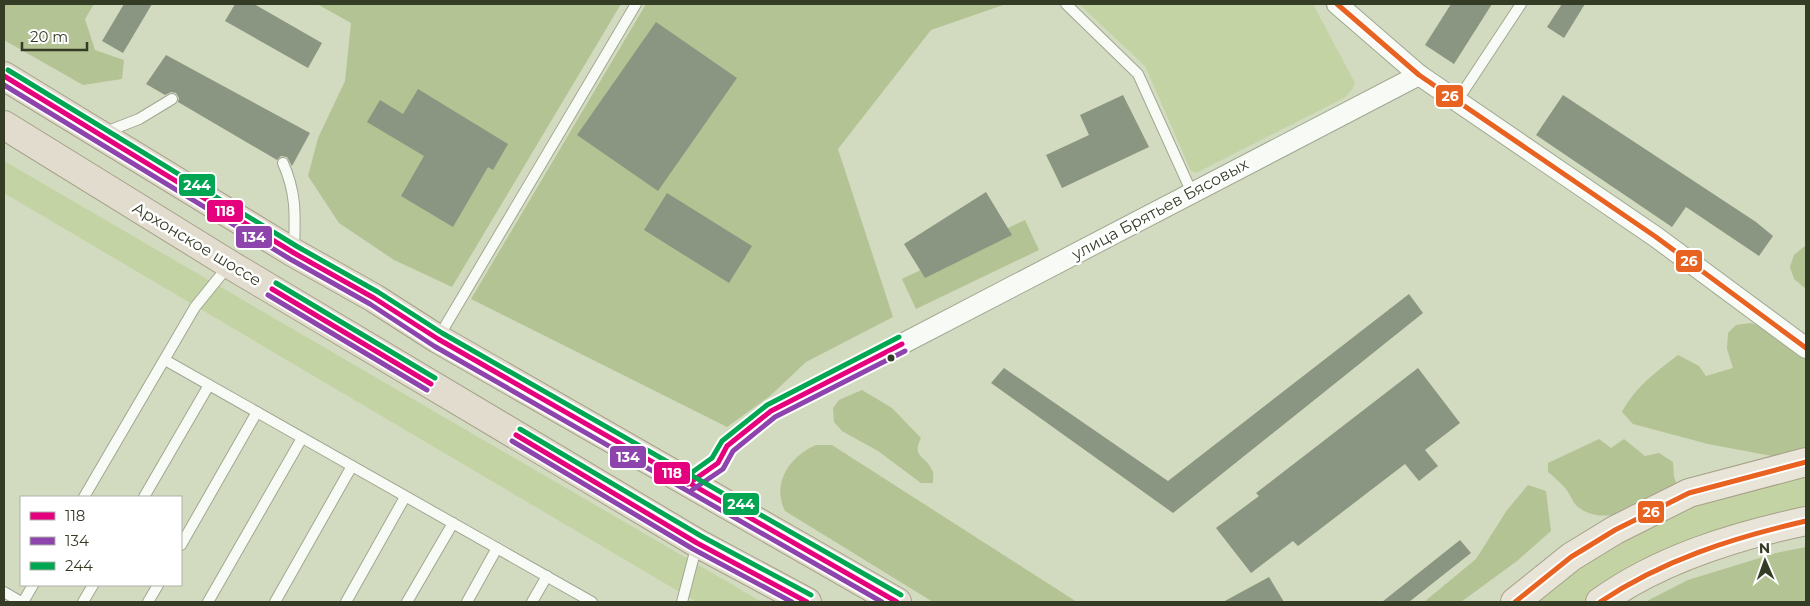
<svg xmlns="http://www.w3.org/2000/svg" width="1810" height="606" font-family="Montserrat,sans-serif">
	<rect width="100%" height="100%" fill="#d2dbbf"/>
	<g fill="#c3d3a3">
		<path d="M1079,4H1313L1355,83L1352,90L1344,98L1196,173L1191,171L1145,66Z"/>
		<path d="M4,161L762,602H697L683,594L4,193Z"/>
		<path d="M1806,477V509L1667,552L1582,602H1531L1589,557L1711,498Z"/>
	</g>
	<g fill="#b4c394">
		<path d="M4,4H94L85,19L95,50L124,60L122,79L83,85L4,40Z"/>
		<path d="M317,4H621L452,287L394,260L339,223L308,176L318,138L345,81L351,23Z"/>
		<path d="M646,4H1006L931,30L838,149L893,317L806,362L770,396L727,427L471,299Z"/>
		<path d="M1025,220L1039,250L916,309L902,279Z"/>
		<path d="M1806,245V289L1794,279L1790,267L1794,255Z"/>
		<path d="M1751,323L1765,327L1806,349V450L1772,456L1708,444L1633,424L1622,412C1635,387 1656,372 1678,355L1699,366L1706,376L1733,368L1727,349L1728,333L1736,325Z"/>
		<path d="M862,390L892,408L921,438C911,458 926,455 932,470C934,473 933,480 933,483H921L878,451L842,431L834,422L833,408L839,400Z"/>
		<path d="M1599,439L1611,448L1624,439L1645,456L1659,453L1673,462L1674,477L1678,488C1649,501 1608,530 1578,507C1572,502 1570,493 1565,488C1560,482 1554,477 1548,472V463Z"/>
		<path d="M816,445H832L1077,602H933L785,511C771,483 790,456 816,445Z"/>
		<path d="M1528,485L1546,491L1551,531L1517,561L1461,602H1424L1476,559L1507,510Z"/>
		<path d="M1806,547V602H1645L1688,580L1776,553Z"/>
	</g>
	<g fill="#8a9681">
		<path d="M124,4H152L123,53L102,41Z"/>
		<path d="M235,4H254L322,43L308,68L225,21Z"/>
		<path d="M1451,4H1492L1454,64L1425,45Z"/>
		<path d="M1562,4H1585L1564,38L1547,27Z"/>
		<path d="M656,22L737,78L658,191L577,135Z"/>
		<path d="M166,55L310,133L292,166L287,157L281,156L277,160L178,102L179,98L176,93L171,92L165,95L146,84Z"/>
		<path d="M418,89L508,144L493,170L488,167L453,227L401,196L424,156L367,122L380,100L403,114Z"/>
		<path d="M1123,95L1149,147L1062,188L1046,155L1089,135L1080,115Z"/>
		<path d="M1563,95L1756,222L1773,236L1759,256L1686,207L1672,227L1536,135Z"/>
		<path d="M986,192L1012,235L925,278L904,244Z"/>
		<path d="M667,193L752,246L729,283L644,230Z"/>
		<path d="M1409,294L1423,313L1173,513L991,383L1004,368L1168,481Z"/>
		<path d="M1418,368L1460,423L1425,450L1438,466L1419,481L1405,464L1298,546L1293,541L1251,573L1216,528L1259,496L1256,493Z"/>
		<path d="M1460,540L1471,553L1409,602H1382Z"/>
		<path d="M1269,577L1284,602H1223Z"/>
	</g>
	<g fill="none" stroke-linecap="round" stroke-linejoin="round">
		<defs>
			<g id="service">
				<path d="M1066,4L1138,74L1192,193"/>
				<path d="M1457,101L1521,4"/>
				<path d="M103,133L139,119L172,99"/>
				<path d="M283,163C297,194 295,217 294,250"/>
				<path d="M438,338L636,4"/>
				<path d="M165,360L592,602"/>
				<path d="M691,482L718,463L727,446L771,411L902,344"/>
				<path d="M84,497L195,307L229,265"/>
				<path d="M144,497L209,385"/>
				<path d="M181,545L257,412"/>
				<path d="M4,592L21,602"/>
				<path d="M23,602L33,585"/>
				<path d="M83,602L93,585"/>
				<path d="M148,602L158,585"/>
				<path d="M208,602L302,438"/>
				<path d="M275,602L352,466"/>
				<path d="M346,602L405,497"/>
				<path d="M407,602L453,523"/>
				<path d="M467,602L497,548"/>
				<path d="M532,602L547,576"/>
				<path d="M682,602L697,544"/>
			</g>
			<g id="minor">
				<path d="M1337,4L1419,75L1656,237L1806,348"/>
				<path d="M902,344L1419,75"/>
			</g>
			<g id="primary">
				<path d="M1515,602L1571,557L1615,530L1689,493L1806,462"/>
				<path d="M1600,602C1660,559 1735,536 1806,521"/>
			</g>
			<g id="trunk">
				<path d="M4,76L294,253L374,298L438,339L897,602"/>
				<path d="M4,125L229,264L697,543L807,602"/>
			</g>
		</defs>
		<use href="#service" stroke="#a0a892" stroke-width="12"/>
		<use href="#minor" stroke="#a0a892" stroke-width="22"/>
		<use href="#primary" stroke="#a6a087" stroke-width="30"/>
		<use href="#trunk" stroke="#a6a087" stroke-width="30"/>
		<use href="#service" stroke="#f8faf5" stroke-width="10"/>
		<use href="#minor" stroke="#f8faf5" stroke-width="20"/>
		<use href="#primary" stroke="#e8e4d8" stroke-width="28"/>
		<use href="#trunk" stroke="#e2dccf" stroke-width="28"/>
		<defs>
			<g id="bus-1">
				<path d="M4,76L294,253L374,298L438,339L897,602"/>
				<path d="M272,289L431,384"/>
				<path d="M516,435L697,543L807,602"/>
				<path d="M688,484L718,463L727,446L771,411L902,344"/>
			</g>
			<g id="bus-2">
				<path d="M4,85L290,259L370,304L434,346L882,602"/>
				<path d="M268,295L427,390"/>
				<path d="M512,441L693,549L792,602"/>
				<path d="M692,490L723,469L733,451L775,417L905,351"/>
			</g>
			<g id="bus-3">
				<path d="M8,70L298,247L378,292L442,333L901,595"/>
				<path d="M276,283L435,378"/>
				<path d="M520,429L701,536L811,595"/>
				<path d="M684,478L712,458L722,441L767,405L899,337"/>
			</g>
			<g id="bus-4">
				<path d="M1337,4L1419,75L1656,237L1806,348"/>
				<path d="M1515,602L1571,557L1615,530L1689,493L1806,462"/>
				<path d="M1600,602C1663,560 1732,538 1806,521"/>
			</g>
		</defs>
		<use href="#bus-1" stroke="#fff" stroke-width="9"/>
		<use href="#bus-2" stroke="#fff" stroke-width="9"/>
		<use href="#bus-3" stroke="#fff" stroke-width="9"/>
		<use href="#bus-4" stroke="#fff" stroke-width="9"/>
		<use href="#bus-1" stroke="#e5007d" stroke-width="5"/>
		<use href="#bus-2" stroke="#8e44ad" stroke-width="5"/>
		<use href="#bus-3" stroke="#00a651" stroke-width="5"/>
		<use href="#bus-4" stroke="#e86322" stroke-width="5"/>
	</g>
	<circle fill="#343c26" stroke="#fff" stroke-width="2" cx="891" cy="358" r="4.5"/>
	<g text-anchor="middle" dominant-baseline="central" stroke-width="5" stroke-linejoin="round" paint-order="stroke">
		<g font-size="16" fill="#343c26" stroke="#fff">
			<text transform="translate(1160 209) rotate(-28)">улица Брятьев Бясовых</text>
			<text transform="translate(197 244) rotate(31)">Архонское шоссе</text>
		</g>
	</g>
	<g stroke="#fff" stroke-width="2">
		<rect x="1435" y="84" width="29" height="24" rx="5" fill="#e86322"/>
		<rect x="178" y="173" width="38" height="24" rx="5" fill="#00a651"/>
		<rect x="206" y="199" width="38" height="24" rx="5" fill="#e5007d"/>
		<rect x="235" y="225" width="38" height="24" rx="5" fill="#8e44ad"/>
		<rect x="1675" y="249" width="28" height="24" rx="5" fill="#e86322"/>
		<rect x="609" y="445" width="38" height="24" rx="5" fill="#8e44ad"/>
		<rect x="653" y="461" width="38" height="24" rx="5" fill="#e5007d"/>
		<rect x="722" y="492" width="38" height="24" rx="5" fill="#00a651"/>
		<rect x="1637" y="500" width="28" height="24" rx="5" fill="#e86322"/>
	</g>
	<g font-size="14" text-anchor="middle" font-weight="bold" fill="#fff">
		<text x="1450" y="101">26</text>
		<text x="197" y="190">244</text>
		<text x="225" y="216">118</text>
		<text x="254" y="242">134</text>
		<text x="1689" y="266">26</text>
		<text x="628" y="462">134</text>
		<text x="672" y="478">118</text>
		<text x="741" y="509">244</text>
		<text x="1651" y="517">26</text>
	</g>
	<rect width="1810" height="606" fill="none" stroke="#343c26" stroke-width="10"/>
	<rect x="20" y="496" width="162" height="90" fill="#ffffff" stroke="#aeb1a8"/>
	<rect x="30" y="512" width="25" height="8" fill="#e5007d" stroke="#aeb1a8"/>
	<text x="65" y="521" font-size="15" fill="#343c26">118</text>
	<rect x="30" y="537" width="25" height="8" fill="#8e44ad" stroke="#aeb1a8"/>
	<text x="65" y="546" font-size="15" fill="#343c26">134</text>
	<rect x="30" y="562" width="25" height="8" fill="#00a651" stroke="#aeb1a8"/>
	<text x="65" y="571" font-size="15" fill="#343c26">244</text>
	<g transform="translate(1765 561) rotate(358)" stroke="#ffffff" stroke-width="4" paint-order="stroke">
	<path d="M0-4L9 19L0 12L-9 19Z" fill="#343c26"/>
	<text y="-8" font-size="14" font-weight="bold" text-anchor="middle" fill="#343c26">N</text>
	</g>
	<path d="M22 42v8h65v-8" fill="none" stroke="#343c26" stroke-width="2.5"/>
	<text x="30" y="42" font-size="15" fill="#343c26" stroke="#ffffff" stroke-width="4" paint-order="stroke">20 m</text>
</svg>
